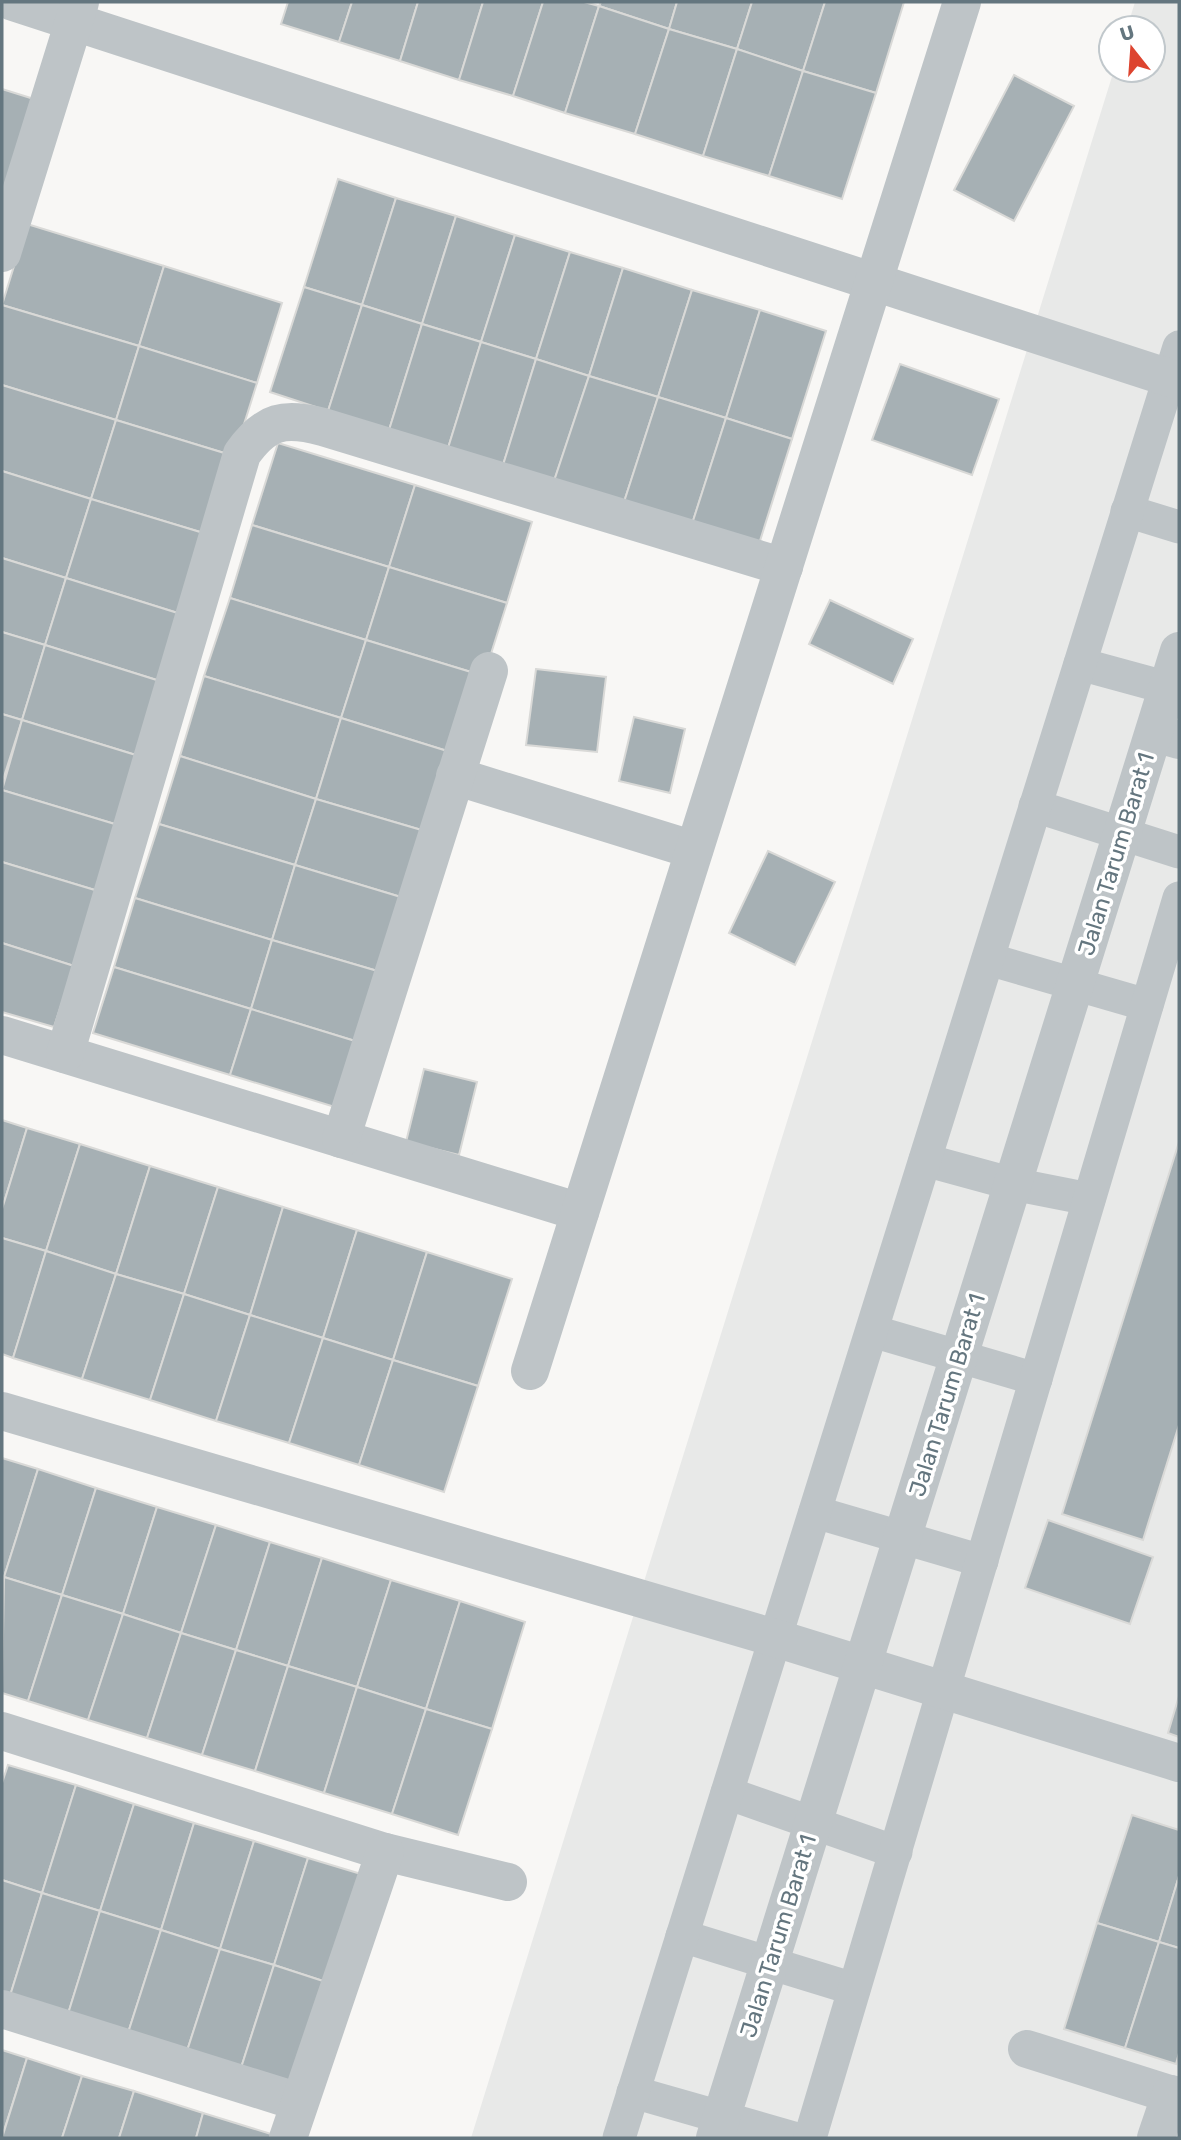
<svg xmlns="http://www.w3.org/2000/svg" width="1181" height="2140" font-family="Rubik,sans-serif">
	<rect width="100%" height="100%" fill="#f8f7f5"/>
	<path fill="#e8e9e8" d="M1135,2H1179V2138H471L1114,70H1153V28H1127Z"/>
	<g fill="#a6b0b4" stroke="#d9d9d7" stroke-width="2">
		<path d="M288,2H352L339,42L281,24Z"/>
		<path d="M352,2H418L400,61L339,42Z"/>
		<path d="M418,2H483L459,80L400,61Z"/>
		<path d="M483,2H543L513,96L459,80Z"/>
		<path d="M543,2H584L599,6L565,113L513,96Z"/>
		<path d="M601,2H677L669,29L599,6Z"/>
		<path d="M677,2H752L737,49L669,29Z"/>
		<path d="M752,2H825L803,71L737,49Z"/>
		<path d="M825,2H904L876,93L803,71Z"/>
		<path d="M599,6L669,29L635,134L565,113Z"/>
		<path d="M669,29L737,49L703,156L635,134Z"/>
		<path d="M737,49L803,71L769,176L703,156Z"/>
		<path d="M803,71L876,93L842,199L769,176Z"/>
		<path d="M1014,75L1074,106L1014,221L954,190Z"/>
		<path d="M2,89L37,100L2,207Z"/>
		<path d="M338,179L396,198L362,305L304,287Z"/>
		<path d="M396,198L456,216L422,324L362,305Z"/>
		<path d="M456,216L515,235L481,342L422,324Z"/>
		<path d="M27,224L164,266L139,346L2,305Z"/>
		<path d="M515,235L570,252L536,359L481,342Z"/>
		<path d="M570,252L623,268L589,376L536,359Z"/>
		<path d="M164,266L282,303L257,383L139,346Z"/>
		<path d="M623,268L692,290L658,397L589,376Z"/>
		<path d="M304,287L362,305L328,411L270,392Z"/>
		<path d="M692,290L760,310L726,418L658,397Z"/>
		<path d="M2,305L139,346L116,420L2,385Z"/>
		<path d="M362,305L422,324L389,430L328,411Z"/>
		<path d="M760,310L826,331L792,439L726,418Z"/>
		<path d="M422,324L481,342L448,448L389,430Z"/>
		<path d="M481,342L536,359L503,465L448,448Z"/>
		<path d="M139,346L257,383L234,456L116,420Z"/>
		<path d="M536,359L589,376L554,481L503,465Z"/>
		<path d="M900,364L999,399L972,475L872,440Z"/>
		<path d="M589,376L658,397L624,502L554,481Z"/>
		<path d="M2,385L116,420L91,499L2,471Z"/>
		<path d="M658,397L726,418L692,524L624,502Z"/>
		<path d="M726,418L792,439L759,544L692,524Z"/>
		<path d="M116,420L234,456L210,535L91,499Z"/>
		<path d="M278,443L415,485L389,567L252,525Z"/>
		<path d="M2,471L91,499L66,578L2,558Z"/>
		<path d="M415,485L532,522L507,603L389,567Z"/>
		<path d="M91,499L210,535L184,615L66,578Z"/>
		<path d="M252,525L389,567L366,640L230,598Z"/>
		<path d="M2,558L66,578L45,645L2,632Z"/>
		<path d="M389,567L507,603L484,676L366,640Z"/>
		<path d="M66,578L184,615L163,682L45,645Z"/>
		<path d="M230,598L366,640L341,718L204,676Z"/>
		<path d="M830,600L913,639L893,684L809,644Z"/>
		<path d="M2,632L45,645L22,720L2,714Z"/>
		<path d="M366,640L484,676L460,755L341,718Z"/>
		<path d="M45,645L163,682L139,756L22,720Z"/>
		<path d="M536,669L606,677L597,752L526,745Z"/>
		<path d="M204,676L341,718L316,799L180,756Z"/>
		<path d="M2,714L22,720L2,783Z"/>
		<path d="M634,717L685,729L670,793L619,781Z"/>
		<path d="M341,718L460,755L435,834L316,799Z"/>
		<path d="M22,720L139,756L118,825L2,790Z"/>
		<path d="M180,756L316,799L295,865L159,824Z"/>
		<path d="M2,790L118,825L98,891L2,862Z"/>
		<path d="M316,799L435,834L414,901L295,865Z"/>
		<path d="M159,824L295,865L272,940L135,898Z"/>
		<path d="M768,851L835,882L795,965L729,933Z"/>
		<path d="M2,862L98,891L74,966L2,943Z"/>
		<path d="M295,865L414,901L391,975L272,940Z"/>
		<path d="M135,898L272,940L251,1009L114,967Z"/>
		<path d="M272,940L391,975L368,1045L251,1009Z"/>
		<path d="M2,943L74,966L54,1027L2,1012Z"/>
		<path d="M114,967L251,1009L230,1075L93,1033Z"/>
		<path d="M251,1009L368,1045L348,1111L230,1075Z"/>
		<path d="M424,1069L477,1082L459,1155L406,1142Z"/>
		<path d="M2,1120L27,1128L2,1209Z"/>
		<path d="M27,1128L80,1144L46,1251L2,1238V1209Z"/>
		<path d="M1179,1142V1425L1143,1540L1062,1514Z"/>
		<path d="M80,1144L150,1166L116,1274L46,1251Z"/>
		<path d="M150,1166L218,1187L184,1294L116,1274Z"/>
		<path d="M218,1187L283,1207L250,1315L184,1294Z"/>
		<path d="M283,1207L357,1230L323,1338L250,1315Z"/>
		<path d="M357,1230L427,1252L393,1360L323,1338Z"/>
		<path d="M2,1238L46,1251L13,1358L2,1354Z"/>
		<path d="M46,1251L116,1274L82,1379L13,1358Z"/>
		<path d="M427,1252L512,1279L478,1386L393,1360Z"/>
		<path d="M116,1274L184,1294L150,1400L82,1379Z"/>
		<path d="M184,1294L250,1315L216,1421L150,1400Z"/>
		<path d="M250,1315L323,1338L289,1443L216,1421Z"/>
		<path d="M323,1338L393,1360L359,1465L289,1443Z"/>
		<path d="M393,1360L478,1386L444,1492L359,1465Z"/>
		<path d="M2,1458L38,1469L4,1577L2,1576Z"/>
		<path d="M38,1469L96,1488L62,1595L4,1577Z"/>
		<path d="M96,1488L157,1507L123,1614L62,1595Z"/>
		<path d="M157,1507L216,1525L181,1633L123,1614Z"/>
		<path d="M1048,1520L1153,1557L1130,1624L1025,1588Z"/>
		<path d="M216,1525L270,1542L236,1650L181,1633Z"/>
		<path d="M270,1542L322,1558L288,1666L236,1650Z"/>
		<path d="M322,1558L391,1580L357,1687L288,1666Z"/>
		<path d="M4,1577L62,1595L28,1701L2,1693Z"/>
		<path d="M391,1580L460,1601L426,1709L357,1687Z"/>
		<path d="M62,1595L123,1614L88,1720L28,1701Z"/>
		<path d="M460,1601L525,1622L492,1729L426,1709Z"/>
		<path d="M123,1614L181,1633L147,1738L88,1720Z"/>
		<path d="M181,1633L236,1650L202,1755L147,1738Z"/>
		<path d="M236,1650L288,1666L255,1771L202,1755Z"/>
		<path d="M288,1666L357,1687L324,1793L255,1771Z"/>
		<path d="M357,1687L426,1709L392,1814L324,1793Z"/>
		<path d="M1179,1696V1737L1168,1733Z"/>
		<path d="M426,1709L492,1729L458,1835L392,1814Z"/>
		<path d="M8,1765L76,1785L42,1893L2,1880V1783Z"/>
		<path d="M76,1785L134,1804L100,1911L42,1893Z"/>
		<path d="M134,1804L194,1823L161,1930L100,1911Z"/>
		<path d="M1132,1815L1179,1830V1876L1159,1942L1097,1923Z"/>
		<path d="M194,1823L254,1841L220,1949L161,1930Z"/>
		<path d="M254,1841L308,1858L274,1965L220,1949Z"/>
		<path d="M308,1858L361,1874L326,1982L274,1965Z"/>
		<path d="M1179,1876V1948L1159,1942Z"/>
		<path d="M2,1880L42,1893L9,1999L2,1997Z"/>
		<path d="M42,1893L100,1911L67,2017L9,1999Z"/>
		<path d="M100,1911L161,1930L127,2036L67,2017Z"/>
		<path d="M1097,1923L1159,1942L1125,2048L1064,2029Z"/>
		<path d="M161,1930L220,1949L186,2054L127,2036Z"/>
		<path d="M1159,1942L1179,1948V2053L1176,2064L1125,2048Z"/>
		<path d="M220,1949L274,1965L240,2071L186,2054Z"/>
		<path d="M274,1965L326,1982L292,2087L240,2071Z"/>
		<path d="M2,2050L27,2058L2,2137Z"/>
		<path d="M27,2058L82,2076L62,2138H2Z"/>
		<path d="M82,2076L134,2091L119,2138H62Z"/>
		<path d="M134,2091L203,2113L196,2138H119Z"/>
		<path d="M203,2113L271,2134L270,2138H196Z"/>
	</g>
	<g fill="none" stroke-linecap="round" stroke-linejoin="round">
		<g stroke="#bec4c7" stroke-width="33">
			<path d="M1127,511L1179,527"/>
			<path d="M1080,664L1168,688"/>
			<path d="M1035,806L1179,852"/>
			<path d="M988,959L1147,1005"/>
			<path d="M925,1160L1013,1184L1089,1199"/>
			<path d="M872,1331L1036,1379"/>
			<path d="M815,1512L982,1561"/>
			<path d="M727,1793L896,1852"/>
			<path d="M682,1936L854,1989"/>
			<path d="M633,2092L794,2138"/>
			<path d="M619,2138L1179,347"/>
			<path d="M810,2138L1179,898"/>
		</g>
		<g stroke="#bec4c7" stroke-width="38">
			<path d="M13,2L1179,381"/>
			<path d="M2,253L80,2"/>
			<path d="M1154,733L1179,740"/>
			<path d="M455,776L694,850"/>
			<path d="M2,1035L580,1212"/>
			<path d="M65,1054L242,454C266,420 284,417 323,427L784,567"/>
			<path d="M341,1139L489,671"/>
			<path d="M530,1371L962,2"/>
			<path d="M2,1411L775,1638L1179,1763"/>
			<path d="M2,1731L385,1852L508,1882"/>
			<path d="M2,2009L299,2102"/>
			<path d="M1027,2049L1179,2097"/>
			<path d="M288,2138L385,1852"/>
			<path d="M1156,2138L1171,2094"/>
		</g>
		<path stroke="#bec4c7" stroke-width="38" d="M715,2138L1179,651"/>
	</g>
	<g text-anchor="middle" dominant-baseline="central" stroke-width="7" stroke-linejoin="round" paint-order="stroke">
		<g font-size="23" fill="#64767f" stroke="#fff">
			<text transform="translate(1116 854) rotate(-73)">Jalan Tarum Barat 1</text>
			<text transform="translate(947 1395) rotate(-73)">Jalan Tarum Barat 1</text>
			<text transform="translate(778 1936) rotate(-73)">Jalan Tarum Barat 1</text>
		</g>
	</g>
	<rect width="1181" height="2140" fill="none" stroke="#64767f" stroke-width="7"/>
	<g transform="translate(1132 49) rotate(343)"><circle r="33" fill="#ffffff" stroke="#c1c8cc" stroke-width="2"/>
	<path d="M0-5L12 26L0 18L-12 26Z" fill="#dd442f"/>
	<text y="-10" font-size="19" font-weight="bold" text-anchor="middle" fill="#64767f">U</text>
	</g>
</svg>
